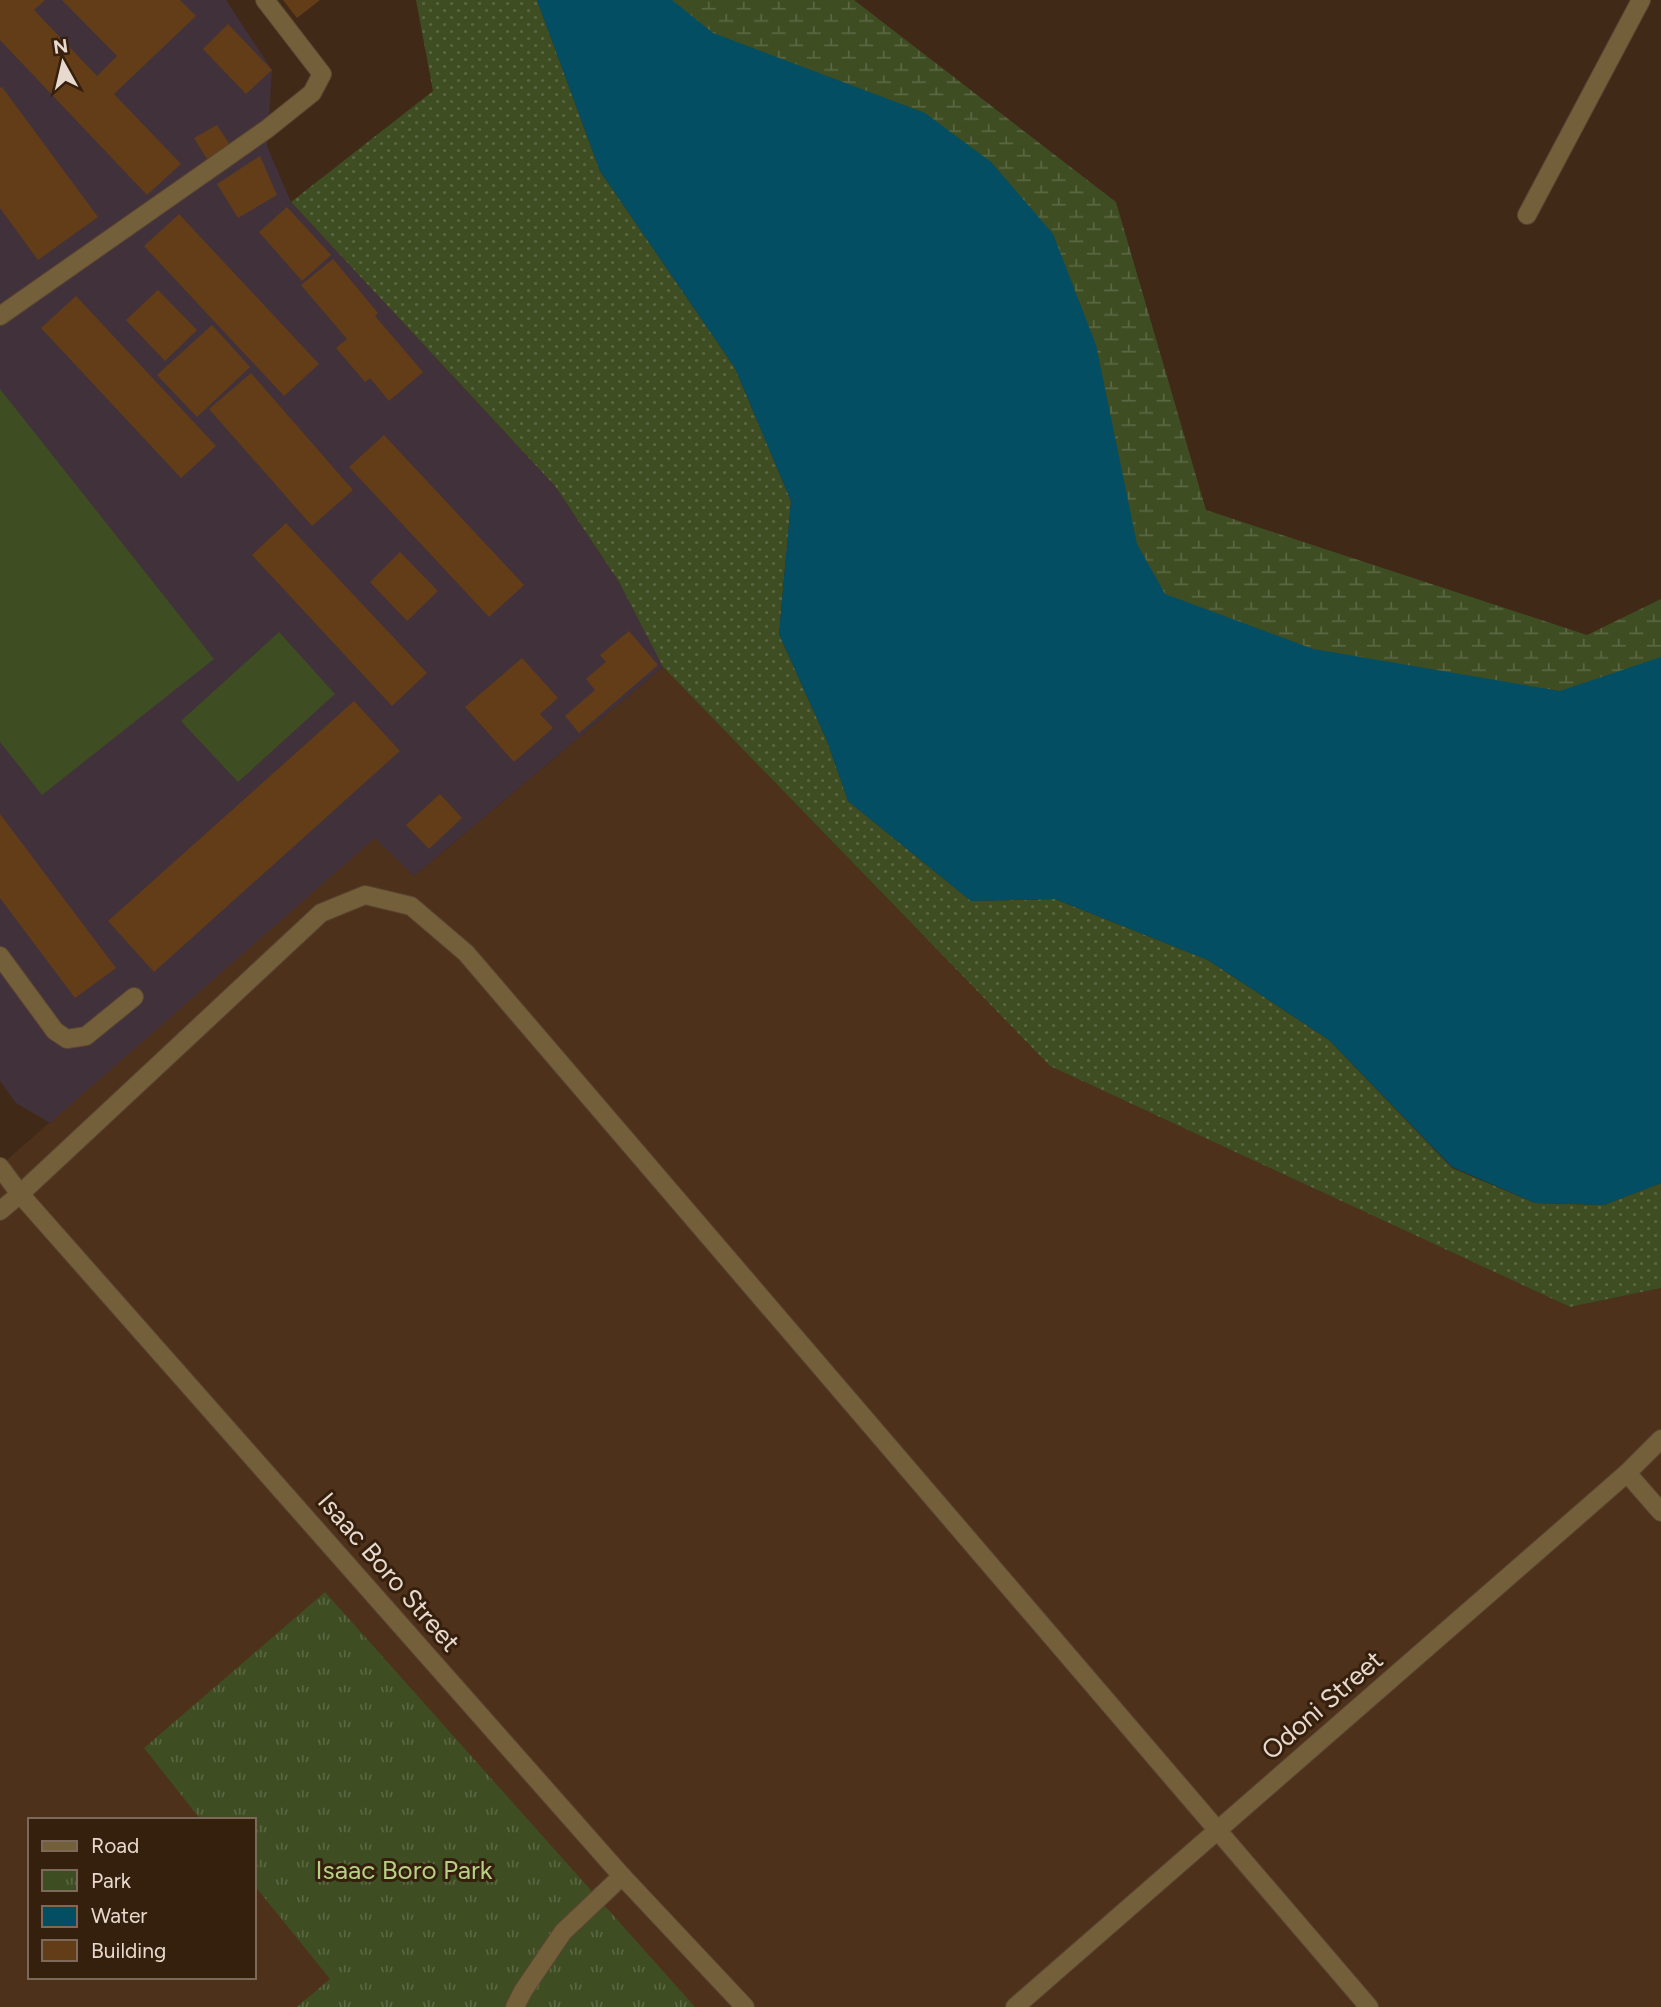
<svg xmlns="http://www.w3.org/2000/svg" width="1661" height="2007" font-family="Figtree,sans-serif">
	<defs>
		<pattern id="grass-dots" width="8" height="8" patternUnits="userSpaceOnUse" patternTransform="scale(1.75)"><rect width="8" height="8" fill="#3f4d23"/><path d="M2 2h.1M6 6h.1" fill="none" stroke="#5b6642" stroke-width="1.8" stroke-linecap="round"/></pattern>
		<pattern id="wetland-marsh" width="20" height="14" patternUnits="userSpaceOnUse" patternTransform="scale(1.75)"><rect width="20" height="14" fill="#3f4d23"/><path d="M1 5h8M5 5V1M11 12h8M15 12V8" fill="none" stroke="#5b6642"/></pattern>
		<pattern id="park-tufts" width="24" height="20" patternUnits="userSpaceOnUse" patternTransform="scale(1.75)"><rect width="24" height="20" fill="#3f4d23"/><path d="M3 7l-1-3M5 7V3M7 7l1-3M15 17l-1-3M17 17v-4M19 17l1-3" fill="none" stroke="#5b6642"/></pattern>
	</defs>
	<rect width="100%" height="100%" fill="#402917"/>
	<path fill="#4e311a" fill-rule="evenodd" d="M663,667L1050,1066L1570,1307L1661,1288V2007H0V1166L375,837L414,876ZM30,1820H254V1977H30Z"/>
	<path fill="#41313b" d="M0,0H226L272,70L267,146L291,202L555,486L619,582L663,667L414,876L375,838L50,1123L16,1103L0,1081Z"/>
	<path fill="url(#grass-dots)" d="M416,0H537L600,171L735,368L791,501L779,634L827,741L848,801L971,901L1055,899L1208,960L1329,1040L1452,1168L1535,1203L1604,1205L1661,1183V1288L1570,1307L1050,1066L663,667L619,582L555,486L291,202L433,91Z"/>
	<path fill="url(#wetland-marsh)" d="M647,0H854L1116,202L1206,510L1587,635L1661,599V839L1311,855Z"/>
	<path fill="url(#park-tufts)" d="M325,1592L695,2007H297L330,1979L254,1885V1820H201L144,1748Z"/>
	<g fill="#3f4d23">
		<path d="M0,389L214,659L42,795L0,742Z"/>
		<path d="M279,632L335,694L238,782L181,721Z"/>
	</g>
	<path fill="#034e63" d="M537,0H672L713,33L925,113L991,162L1053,234L1096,345L1137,544L1165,594L1313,649L1560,691L1661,657V1183L1604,1205L1535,1203L1452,1167L1329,1040L1208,960L1055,899L971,901L848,801L827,741L779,634L791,501L735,368L600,171Z"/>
	<g fill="#633d18">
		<path d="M0,0H45L34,10L97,76L117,56L62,0H180L196,16L114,94L181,164L147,195L0,40Z"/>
		<path d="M283,0H320L297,18Z"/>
		<path d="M228,24L272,70L246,94L203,49Z"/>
		<path d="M2,87L98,217L38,260L0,208V88Z"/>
		<path d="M217,125L230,145L207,159L194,138Z"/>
		<path d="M260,156L277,195L238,218L217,184Z"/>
		<path d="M287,207L331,255L302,281L259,232Z"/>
		<path d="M179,214L319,364L284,396L144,246Z"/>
		<path d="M333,259L378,313L375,316L423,372L389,401L370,378L365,382L336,348L347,339L301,285Z"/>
		<path d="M158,290L197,330L165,361L126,320Z"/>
		<path d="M76,296L216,446L181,478L41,328Z"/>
		<path d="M212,325L250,367L197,417L157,375Z"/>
		<path d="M251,373L353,490L312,526L209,409Z"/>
		<path d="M384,435L524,585L489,617L349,467Z"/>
		<path d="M286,523L427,673L392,706L252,555Z"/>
		<path d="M400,552L438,591L407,621L370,582Z"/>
		<path d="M629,631L658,665L579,733L565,716L595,690L586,679L606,662L600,655Z"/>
		<path d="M522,658L558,698L540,714L553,728L514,762L465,707Z"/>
		<path d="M354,701L400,751L154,972L108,921Z"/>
		<path d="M440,794L462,818L429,849L406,825Z"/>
		<path d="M0,814L116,968L75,998L0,898Z"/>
	</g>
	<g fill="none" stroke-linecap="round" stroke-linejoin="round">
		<defs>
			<g id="service">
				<path d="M1527,215L1641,0"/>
				<path d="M0,316L267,129L312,93L322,74L265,0"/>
				<path d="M0,956L55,1031L67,1039L86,1036L134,997"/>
			</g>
			<path id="pedestrian" d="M515,2007L523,1991L563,1932L622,1876"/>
			<g id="minor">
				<path d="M0,1211L20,1194L321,913L365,895L411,906L466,953L1369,2007"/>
				<path d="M1627,1473L1661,1512"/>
			</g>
			<g id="tertiary">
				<path d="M0,1167L20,1194L622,1876L745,2007"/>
				<path d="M1015,2007L1587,1508L1627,1473L1661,1439"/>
			</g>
		</defs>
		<use href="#service" stroke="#5b4534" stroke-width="20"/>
		<use href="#pedestrian" stroke="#5b4534" stroke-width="20"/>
		<use href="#minor" stroke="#5b4534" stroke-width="20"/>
		<use href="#tertiary" stroke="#5b4534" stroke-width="20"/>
		<use href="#service" stroke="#73603a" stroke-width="18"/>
		<use href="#pedestrian" stroke="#73603a" stroke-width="18"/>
		<use href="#minor" stroke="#73603a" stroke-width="18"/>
		<use href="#tertiary" stroke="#73603a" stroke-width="18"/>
	</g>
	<g text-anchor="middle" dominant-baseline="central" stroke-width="6" stroke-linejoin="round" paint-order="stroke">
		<g font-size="26" fill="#e8d9ce" stroke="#351f0d">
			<text transform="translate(389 1572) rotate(49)">Isaac Boro Street</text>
			<text transform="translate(1322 1705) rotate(-41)">Odoni Street</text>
		</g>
		<g font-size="26" fill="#b6d186" stroke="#351f0d">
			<text x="404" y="1870">Isaac Boro Park</text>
		</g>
	</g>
	<rect x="28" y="1818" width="228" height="161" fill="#351f0d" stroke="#7d695a" stroke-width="2"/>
	<rect x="42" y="1841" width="35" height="10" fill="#73603a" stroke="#7d695a" stroke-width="2"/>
	<text x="91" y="1853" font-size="21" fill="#e8d9ce">Road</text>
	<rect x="42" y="1870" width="35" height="21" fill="url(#park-tufts)" stroke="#7d695a" stroke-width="2"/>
	<text x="91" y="1888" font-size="21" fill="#e8d9ce">Park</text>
	<rect x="42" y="1906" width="35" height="21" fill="#034e63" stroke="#7d695a" stroke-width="2"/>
	<text x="91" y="1923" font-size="21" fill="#e8d9ce">Water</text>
	<rect x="42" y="1940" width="35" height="21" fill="#633d18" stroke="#7d695a" stroke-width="2"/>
	<text x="91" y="1958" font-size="21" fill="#e8d9ce">Building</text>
	<g transform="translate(63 63) rotate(352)" stroke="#351f0d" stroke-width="5" paint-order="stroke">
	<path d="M0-5L12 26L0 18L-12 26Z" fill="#e8d9ce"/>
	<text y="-10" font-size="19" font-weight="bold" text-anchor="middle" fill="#e8d9ce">N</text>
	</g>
</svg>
